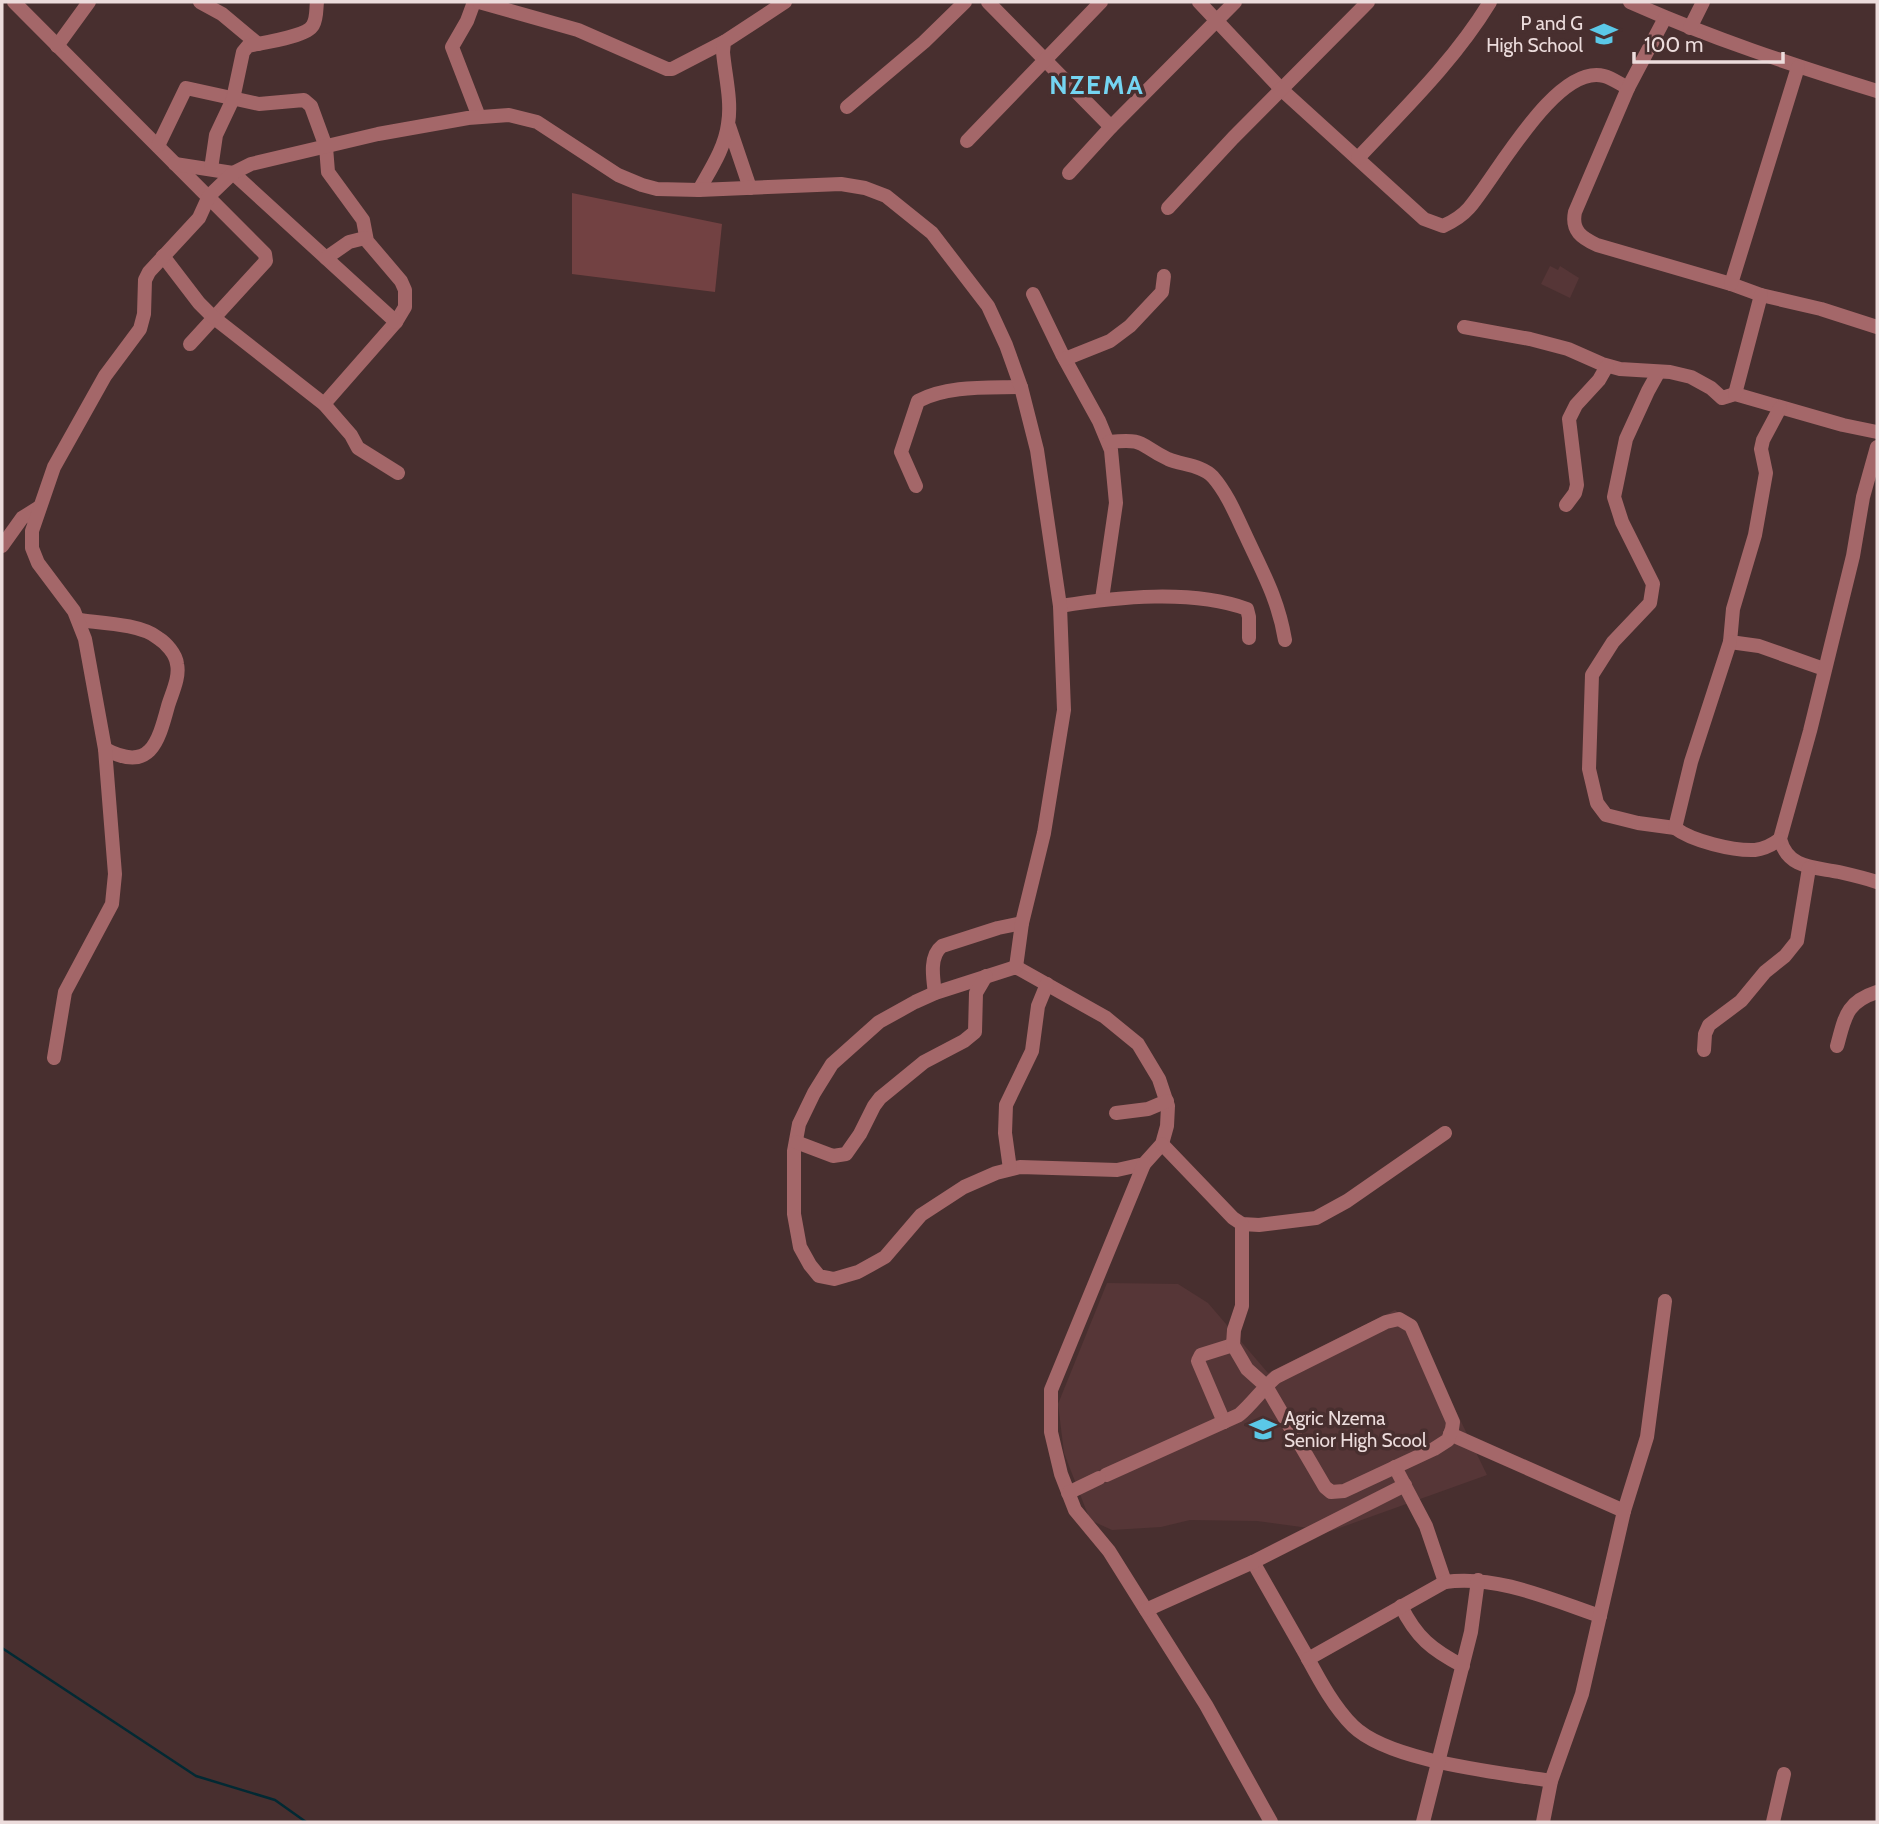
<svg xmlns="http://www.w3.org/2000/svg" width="1879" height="1824" font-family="Cabin,sans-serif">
	<rect width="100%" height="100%" fill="#482f2f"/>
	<g fill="#563637">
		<path d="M1550,266L1558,270L1560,266L1579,278L1570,298L1541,284Z"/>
		<path d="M1107,1283L1178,1284L1208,1303L1268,1373L1395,1310L1415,1327L1487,1475L1331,1531L1257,1521L1190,1520L1161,1527L1112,1530L1090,1520L1064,1453L1058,1404Z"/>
	</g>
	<path fill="#724142" d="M572,193L722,224L715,292L572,274Z"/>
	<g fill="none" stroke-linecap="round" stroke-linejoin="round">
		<path stroke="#022933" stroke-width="2.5" d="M2,1648L196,1776L275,1800L306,1822"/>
		<g stroke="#a46769" stroke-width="14">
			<path d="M14,2L265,254L266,261L190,344"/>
			<path d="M200,2L222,14L258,44"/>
			<path d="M474,2L467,21L452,47L479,117"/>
			<path d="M479,2L578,30L667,69H672L724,42"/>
			<path d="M988,2L1111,127"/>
			<path d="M1199,2L1282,90L1424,219L1443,226C1452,222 1462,216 1469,208C1496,177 1556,63 1604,76C1612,78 1620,84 1628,88"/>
			<path d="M1630,2C1711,38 1792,65 1877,91"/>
			<path d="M1665,18L1628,88L1575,212C1571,231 1582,238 1597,245L1731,284L1761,295L1821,309L1877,327"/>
			<path d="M1690,28L1703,2"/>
			<path d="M57,46L89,2"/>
			<path d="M847,107L924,42L965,2"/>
			<path d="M729,126L750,188"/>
			<path d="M967,141L1101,2"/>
			<path d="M158,146L186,88L259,104L304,100L311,106L326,147L328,172L363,220L367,241L401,281L405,290V307L396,322L324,404"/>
			<path d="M1358,158C1405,108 1454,61 1490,2"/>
			<path d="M175,164L233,173L396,322"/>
			<path d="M211,169L216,135L233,99L243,52L248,46C261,43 307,37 313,25C317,18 316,9 317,2"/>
			<path d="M1069,173L1111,127L1235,2"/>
			<path d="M699,190C710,170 725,148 728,124C732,101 725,75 723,52L724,42L785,2"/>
			<path d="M1168,208L1233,138L1368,2"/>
			<path d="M163,256L199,303L213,317L324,404L351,435L358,448L398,473"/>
			<path d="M326,258L349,242L365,238"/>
			<path d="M1731,284L1798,67"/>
			<path d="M1033,294L1062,354L1099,421L1111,450L1116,503L1102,599"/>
			<path d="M1464,327L1530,339L1568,349L1602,364L1620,369L1670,372L1691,377L1711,388L1722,398L1735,394L1843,425L1877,432"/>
			<path d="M1065,359L1110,341L1130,326L1162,292L1164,276"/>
			<path d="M1658,373L1648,391L1626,439L1614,497L1622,522L1653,584L1650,603L1613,642L1592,675L1589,769L1597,803L1606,815L1638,823L1675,828"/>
			<path d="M1735,394L1761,295"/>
			<path d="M1780,408L1763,440L1761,449L1766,473L1755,535L1733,609L1730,642L1759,646L1824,669"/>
			<path d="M1109,442C1147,438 1138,445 1168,459C1182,465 1202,465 1213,477C1227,493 1236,515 1245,534C1262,571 1278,598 1285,640"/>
			<path d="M1877,447L1863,497L1853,556L1810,731L1780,839C1788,869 1814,867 1839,872C1852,875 1865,878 1877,882"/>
			<path d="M916,486L901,452L918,401C948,385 988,388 1021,387"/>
			<path d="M1566,505L1575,493L1577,485L1569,419L1576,405L1599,380L1607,366"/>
			<path d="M2,546L22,518L38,508"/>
			<path d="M1060,606C1117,597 1192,589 1247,609L1249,617V638"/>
			<path d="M79,620C101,623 141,624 158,638C166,643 176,654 177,664C180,677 172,693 168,706C158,743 150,773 105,749"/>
			<path d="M1730,642L1691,762L1675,828C1692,841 1733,851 1755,850C1764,849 1772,845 1780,839"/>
			<path d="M1016,967L1105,1017L1138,1044L1159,1079L1168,1106L1167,1126L1162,1144L1144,1164L1117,1170L1020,1167L996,1173L964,1187L921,1215L885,1257L858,1272L834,1279L819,1276L810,1265L800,1247L794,1214V1151L799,1124L814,1093L832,1064L879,1022L915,1002L935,993Z"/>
			<path d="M935,993C933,978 929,956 942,946L998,928L1022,923"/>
			<path d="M1837,1046C1845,1017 1846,1002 1877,992"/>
			<path d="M1704,1050L1705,1034L1709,1025L1741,1001L1765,972L1785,956L1797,941L1809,868"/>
			<path d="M54,1058L65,992L112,904L115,874L105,749L85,639L74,611L38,563L32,548V531L54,467L105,376L140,329L144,314L145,280L149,272L199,218L209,196L233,173L251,164L378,134L468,118L509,115L537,122L618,175L642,185L657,189L699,190L841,184L865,188L886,196L932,233L988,306L1006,345L1021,387L1037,450L1060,606L1064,710L1044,833L1022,923L1016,967"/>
			<path d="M1116,1113L1148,1109L1167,1101"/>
			<path d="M796,1142L833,1156L846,1154L860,1134L874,1106L880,1098L924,1062L964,1041L975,1032L976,993L986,976"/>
			<path d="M1162,1144L1233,1218L1242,1224L1259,1225L1316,1218L1347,1201L1445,1133"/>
			<path d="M1144,1164L1051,1390V1432L1061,1474L1075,1510L1109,1551L1146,1610L1206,1705L1271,1822"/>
			<path d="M1010,1169L1005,1133L1006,1105L1032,1051L1038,1006L1047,984"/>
			<path d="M1224,1422L1198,1361L1201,1355L1233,1345"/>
			<path d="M1450,1434L1624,1511"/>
			<path d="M1395,1467L1426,1526L1445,1582"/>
			<path d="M1106,1475L1239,1415C1253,1403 1262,1389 1276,1377L1386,1322L1399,1319L1411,1326L1453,1422L1452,1429L1448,1440L1434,1449L1344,1491L1331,1492L1325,1487L1266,1386L1247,1369L1233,1345L1234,1330L1242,1306V1224"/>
			<path d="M1068,1493L1099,1478"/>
			<path d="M1253,1562C1271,1593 1288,1624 1306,1655C1319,1679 1333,1706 1353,1726C1390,1762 1499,1772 1551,1781"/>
			<path d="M1401,1606C1416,1637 1432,1650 1463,1666"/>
			<path d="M1146,1610L1253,1562L1405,1485"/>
			<path d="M1308,1659L1445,1582C1498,1575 1550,1599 1600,1616"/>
			<path d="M1423,1822L1471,1632L1478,1580"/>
			<path d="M1543,1822L1551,1781L1582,1694L1624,1511L1647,1437L1665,1301"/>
			<path d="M1773,1822L1784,1774"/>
		</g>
	</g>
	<defs>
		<symbol id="school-bare" viewBox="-9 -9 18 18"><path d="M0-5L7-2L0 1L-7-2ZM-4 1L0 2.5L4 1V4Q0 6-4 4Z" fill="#5bc8e7" stroke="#482f2f" stroke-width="2.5" paint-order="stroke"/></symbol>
	</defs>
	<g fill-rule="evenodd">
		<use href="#school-bare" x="1585" y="15" width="38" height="38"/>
		<use href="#school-bare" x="1244" y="1410" width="38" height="38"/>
	</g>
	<g text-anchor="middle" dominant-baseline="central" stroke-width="7" stroke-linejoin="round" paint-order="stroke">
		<g font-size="19" fill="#ecdcdc" stroke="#482f2f" text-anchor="end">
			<text x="1583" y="23">P and G<tspan x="1583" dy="22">High School</tspan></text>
			<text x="1284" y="1418" text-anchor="start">Agric Nzema<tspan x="1284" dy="22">Senior High Scool</tspan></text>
		</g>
		<g font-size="26" font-weight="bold" letter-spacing="2" fill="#74d5f2" stroke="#482f2f">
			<text x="1097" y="85">NZEMA</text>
		</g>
	</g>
	<rect width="1879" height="1824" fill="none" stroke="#ecdcdc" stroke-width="7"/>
	<path d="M1634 52v10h149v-10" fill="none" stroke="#ecdcdc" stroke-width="3.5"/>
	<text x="1644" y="52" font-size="21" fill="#ecdcdc" stroke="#482f2f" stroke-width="5" paint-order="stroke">100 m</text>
</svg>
